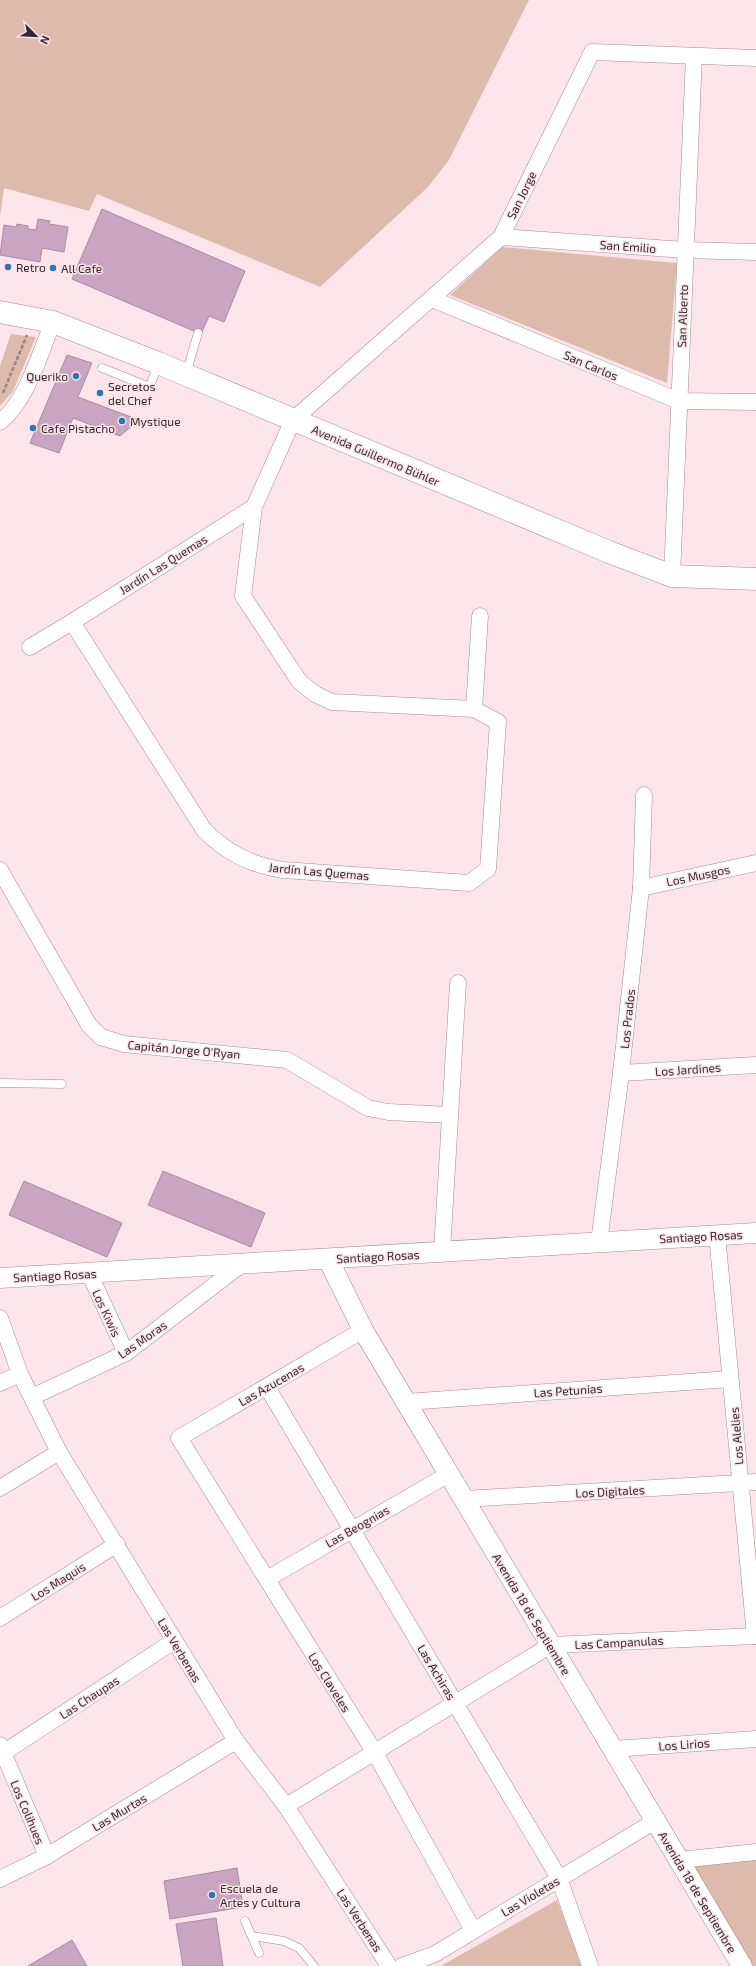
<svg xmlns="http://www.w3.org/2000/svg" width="756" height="1966" font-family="'Exo 2',sans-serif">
	<rect width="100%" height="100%" fill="#fbe5eb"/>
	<g fill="#dcbbac">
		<path d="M0,0H529L449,160L428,187L320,287L97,194L89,211L4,188L0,217Z"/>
		<path d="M502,247L677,263L667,383L450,295Z"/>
		<path d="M11,334L36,337L13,391L0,406V366Z"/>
		<path d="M756,1859V1966H750L692,1866Z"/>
		<path d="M557,1900L582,1966H441Z"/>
	</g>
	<g fill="#caa5c1" stroke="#a78da0">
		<path d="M102,209L245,271L224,322L209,316L201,334L72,279Z"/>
		<path d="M38,219L50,221L49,224L68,227L64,252L42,248L40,262L0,255L4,225L16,227L17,224L28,226V229L36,230Z"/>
		<path d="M67,355L92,363L78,397L139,420L120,436L73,418L59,453L30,443Z"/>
		<path d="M163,1171L265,1213L251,1247L148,1205Z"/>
		<path d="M24,1181L122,1223L107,1257L9,1215Z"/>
		<path d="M237,1868L243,1907L170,1919L164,1881Z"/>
		<path d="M216,1918L223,1966H183L176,1924Z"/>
		<path d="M72,1940L87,1966H28Z"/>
	</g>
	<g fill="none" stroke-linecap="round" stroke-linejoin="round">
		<defs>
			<g id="service">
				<path d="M102,368L150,387L158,363"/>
				<path d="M186,374L198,333"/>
				<path d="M0,1083L62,1084"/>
				<path d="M245,1921L259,1953"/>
				<path d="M252,1936L284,1941L299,1948L314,1966"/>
			</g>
			<g id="minor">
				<path d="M501,237L685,250L756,252"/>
				<path d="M432,299L679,401L756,402"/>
				<path d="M0,422C28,399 39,355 53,322"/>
				<path d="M254,507L243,596L299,681L315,694L332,702L474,709L498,722L488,869L469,883L283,870C251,865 227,853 204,830L72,622L254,507L293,420L501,237L592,52L756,58"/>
				<path d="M672,576L694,56"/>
				<path d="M30,647L72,622"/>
				<path d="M474,709L480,616"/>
				<path d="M0,870L89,1025L101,1037L124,1044L287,1060L368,1108L388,1112L450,1115"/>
				<path d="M641,888L756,863"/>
				<path d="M621,1073L756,1065"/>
				<path d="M717,1235L755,1636"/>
				<path d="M599,1242L621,1073L641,888L644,795"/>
				<path d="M442,1252L458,983"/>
				<path d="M89,1273L126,1353"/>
				<path d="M0,1318L20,1374L59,1452L236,1741L286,1806L389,1966"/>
				<path d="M363,1330L179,1438L375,1753L473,1930"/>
				<path d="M0,1383L20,1374"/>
				<path d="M267,1387L559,1878L590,1966"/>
				<path d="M32,1397L126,1353L242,1264"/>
				<path d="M406,1402L730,1379"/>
				<path d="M0,1488L59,1452"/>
				<path d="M464,1499L756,1482"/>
				<path d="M267,1579L449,1474"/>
				<path d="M0,1618L117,1544"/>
				<path d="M0,1745L47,1856"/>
				<path d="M613,1749L756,1739"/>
				<path d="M3,1753L174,1641"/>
				<path d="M286,1806L551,1645L756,1636"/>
				<path d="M679,1860L756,1852"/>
				<path d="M0,1879L47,1856L236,1741"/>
				<path d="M402,1966L435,1954L655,1821"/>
			</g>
			<g id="tertiary">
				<path d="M328,1259L363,1330L742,1966"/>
				<path d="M0,1278L756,1233"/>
			</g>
			<path id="secondary" d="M0,312L53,322L158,363L609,552L672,576L756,579"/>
		</defs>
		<use href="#service" stroke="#a98892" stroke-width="9"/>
		<use href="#minor" stroke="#a98892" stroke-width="17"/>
		<use href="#tertiary" stroke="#a98892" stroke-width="21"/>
		<use href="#secondary" stroke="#a98892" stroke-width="23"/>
		<path stroke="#968489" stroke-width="2.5" stroke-dasharray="4 2" stroke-linecap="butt" d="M3,393L27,335"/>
		<use href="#service" stroke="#fff" stroke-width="8"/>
		<use href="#minor" stroke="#fff" stroke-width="16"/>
		<use href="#tertiary" stroke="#fff" stroke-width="20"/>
		<use href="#secondary" stroke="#fff" stroke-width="22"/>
	</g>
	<g fill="#2a79ab" stroke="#fbe5eb" stroke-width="1.5">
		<circle cx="8" cy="267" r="4"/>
		<circle cx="53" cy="268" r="4"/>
		<circle cx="76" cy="376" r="4"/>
		<circle cx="100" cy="393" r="4"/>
		<circle cx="122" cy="421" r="4"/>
		<circle cx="33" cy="428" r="4"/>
		<circle cx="212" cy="1895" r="4"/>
	</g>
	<g text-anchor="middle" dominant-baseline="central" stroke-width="3" stroke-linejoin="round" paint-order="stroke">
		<g font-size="12" fill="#372a2e" stroke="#fbe5eb">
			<text transform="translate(521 195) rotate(-64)">San Jorge</text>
			<text transform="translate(628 246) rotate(4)">San Emilio</text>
			<text transform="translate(682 316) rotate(-88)">San Alberto</text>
			<text transform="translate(591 365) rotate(23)">San Carlos</text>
			<text transform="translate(376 455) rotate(23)">Avenida Guillermo Bühler</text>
			<text transform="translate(163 564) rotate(-32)">Jardín Las Quemas</text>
			<text transform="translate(319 871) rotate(5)">Jardín Las Quemas</text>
			<text transform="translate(698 875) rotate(-12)">Los Musgos</text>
			<text transform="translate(627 1019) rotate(-84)">Los Prados</text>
			<text transform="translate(184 1049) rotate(5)">Capitán Jorge O'Ryan</text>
			<text transform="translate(688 1069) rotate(-4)">Los Jardines</text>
			<text transform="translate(701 1236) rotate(-3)">Santiago Rosas</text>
			<text transform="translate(378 1256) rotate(-3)">Santiago Rosas</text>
			<text transform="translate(55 1275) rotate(-3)">Santiago Rosas</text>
			<text transform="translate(107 1313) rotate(65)">Los Kiwis</text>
			<text transform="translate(142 1339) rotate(-35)">Las Moras</text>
			<text transform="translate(271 1384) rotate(-30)">Las Azucenas</text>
			<text transform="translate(568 1390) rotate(-4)">Las Petunias</text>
			<text transform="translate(736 1436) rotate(-95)">Los Alelies</text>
			<text transform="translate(610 1491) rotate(-3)">Los Digitales</text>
			<text transform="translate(357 1526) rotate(-30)">Las Beognias</text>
			<text transform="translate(58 1581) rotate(-32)">Los Maquis</text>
			<text transform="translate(532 1614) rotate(59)">Avenida 18 de Septiembre</text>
			<text transform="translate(619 1642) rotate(-3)">Las Campanulas</text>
			<text transform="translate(180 1650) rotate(59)">Las Verbenas</text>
			<text transform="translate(437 1672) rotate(59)">Las Achiras</text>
			<text transform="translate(330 1682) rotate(58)">Los Claveles</text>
			<text transform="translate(89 1697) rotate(-33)">Las Chaupas</text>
			<text transform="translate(684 1744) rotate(-4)">Los Lirios</text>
			<text transform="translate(28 1812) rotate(67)">Los Colihues</text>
			<text transform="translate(119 1812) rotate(-31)">Las Murtas</text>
			<text transform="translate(698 1892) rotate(59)">Avenida 18 de Septiembre</text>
			<text transform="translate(530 1896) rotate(-31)">Las Violetas</text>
			<text transform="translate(360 1920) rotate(57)">Las Verbenas</text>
		</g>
		<g font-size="12" fill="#372a2e" stroke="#fbe5eb" text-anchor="start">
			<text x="16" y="267">Retro</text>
			<text x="61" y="268">All Cafe</text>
			<text x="68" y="376" text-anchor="end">Queriko</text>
			<text x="108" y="386">Secretos<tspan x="108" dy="14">del Chef</tspan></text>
			<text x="130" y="421">Mystique</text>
			<text x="41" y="428">Cafe Pistacho</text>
			<text x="220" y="1888">Escuela de<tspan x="220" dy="14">Artes y Cultura</tspan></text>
		</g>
	</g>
	<g transform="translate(36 36) rotate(114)" stroke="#fbe5eb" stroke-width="3" paint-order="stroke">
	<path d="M0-3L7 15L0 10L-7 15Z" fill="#372a2e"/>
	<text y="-6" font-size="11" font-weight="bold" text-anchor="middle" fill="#372a2e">N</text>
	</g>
</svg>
